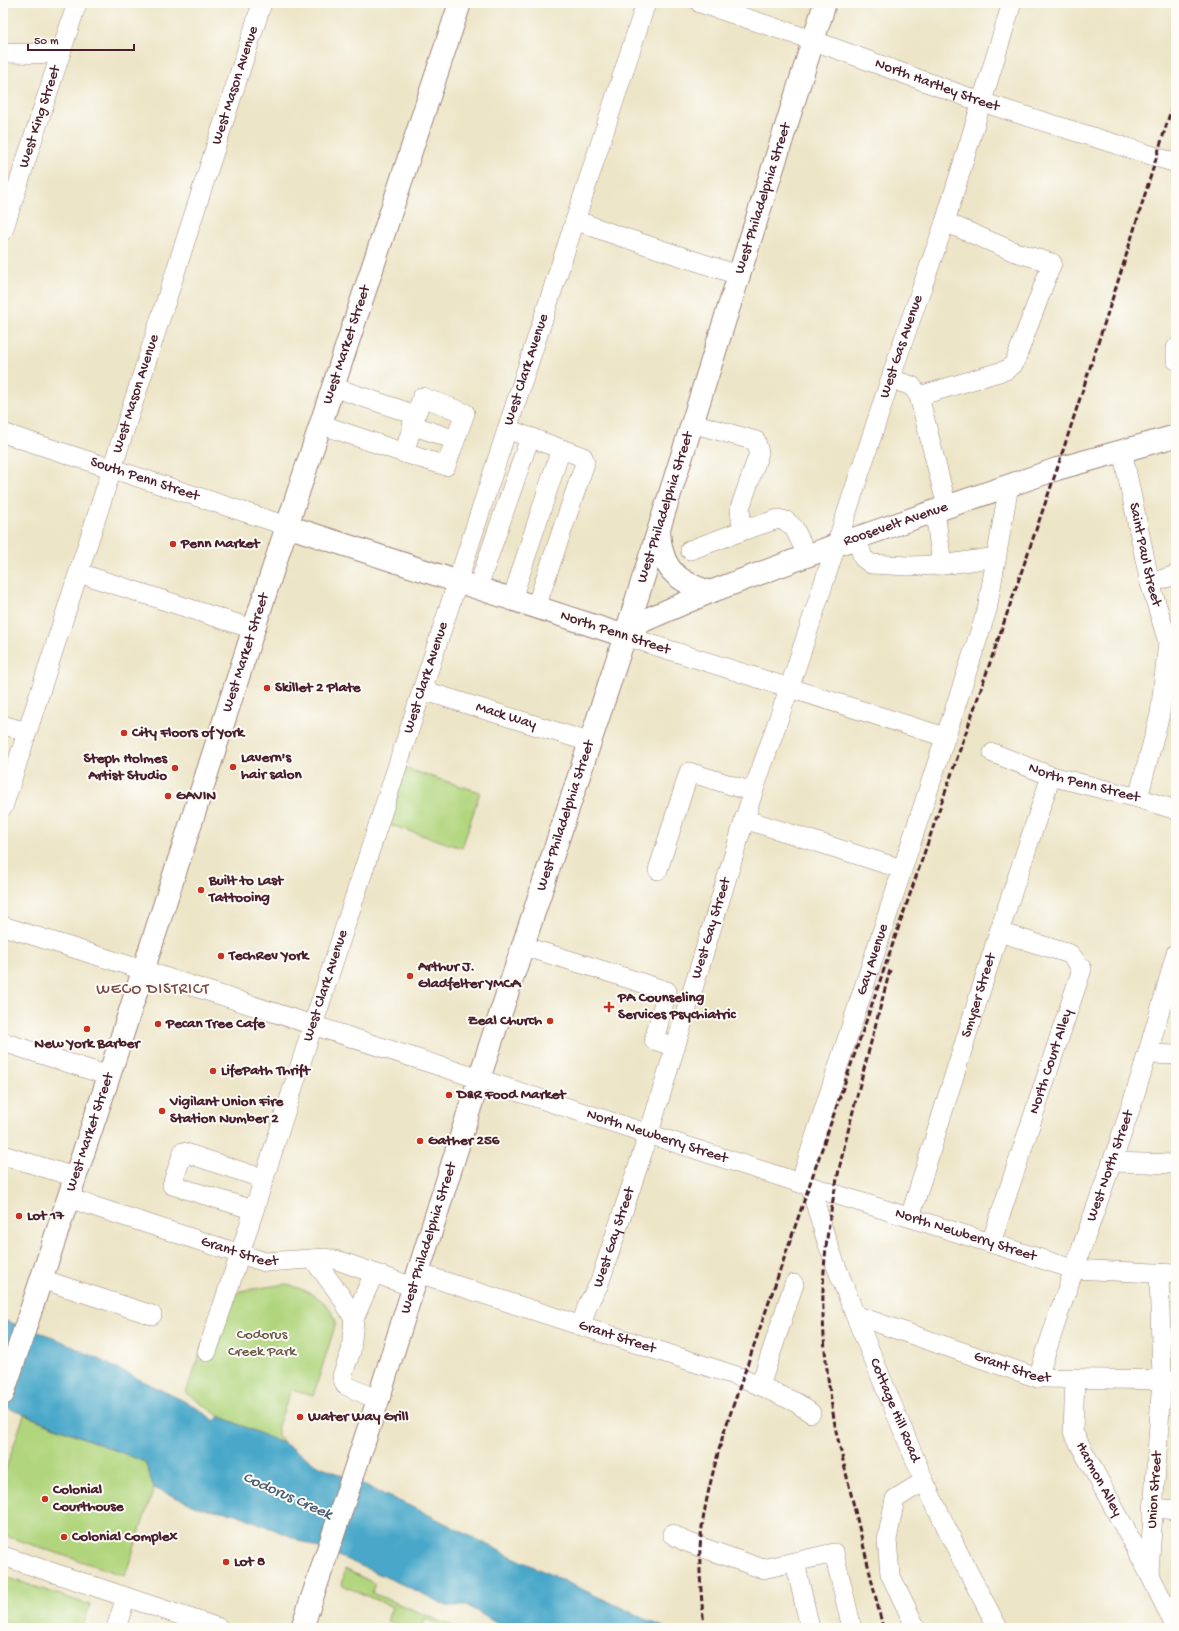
<svg xmlns="http://www.w3.org/2000/svg" width="1179" height="1631" font-family="'Gochi Hand',sans-serif">
	<rect width="100%" height="100%" fill="#fdfcf7"/>
	<filter id="ink" filterUnits="userSpaceOnUse"><feTurbulence type="fractalNoise" baseFrequency=".025" numOctaves="2"/><feDisplacementMap in="SourceGraphic" scale="8" xChannelSelector="R" yChannelSelector="G"/><feConvolveMatrix kernelMatrix="1 2 1 2 8 2 1 2 1" color-interpolation-filters="sRGB"/></filter>
	<filter id="wash" filterUnits="userSpaceOnUse"><feTurbulence type="fractalNoise" baseFrequency=".012" numOctaves="4" result="noise"/><feDisplacementMap in="SourceGraphic" scale="16" xChannelSelector="R" yChannelSelector="G"/><feGaussianBlur stdDeviation="0.9" result="paint"/><feColorMatrix in="noise" values="0 0 0 0 0 0 0 0 0 0 0 0 0 0 0 0 0 1.4 0 .05"/><feComposite in="paint" operator="in"/></filter>
	<g filter="url(#wash)">
		<rect width="100%" height="100%" fill="#ede5c7"/>
		<g fill="#b1d57d" stroke="#7e7a54">
			<path d="M404,768L480,792L462,848L387,824Z"/>
			<path d="M286,1284C307,1290 331,1300 336,1323L313,1396L291,1390L278,1426V1436L285,1444L219,1416L186,1393L214,1315L240,1291Z"/>
			<path d="M24,1415L145,1462L154,1488L125,1576L3,1535V1477Z"/>
			<path d="M345,1569L376,1584L372,1593C400,1605 428,1615 456,1628H445L426,1619L421,1628H408L387,1621L392,1607L342,1585Z"/>
			<path d="M3,1576L90,1605L83,1627L87,1628H28L3,1620Z"/>
		</g>
		<path fill="#4aa8c9" stroke="#4a647a" d="M3,1320L53,1337L194,1406L215,1421L219,1416L285,1444L316,1464L419,1510L500,1551L665,1628H504L468,1606H447L419,1592L350,1561L234,1513L201,1508L154,1488L145,1462L3,1406Z"/>
	</g>
	<g filter="url(#ink)">
		<g fill="none" stroke-linecap="round" stroke-linejoin="round">
			<defs>
				<g id="minor">
					<path id="s1" d="M700,3L812,40L981,102L1176,163"/>
					<path d="M3,53L60,54"/>
					<path d="M575,220L613,234L738,275"/>
					<path id="s2" d="M3,231L77,3"/>
					<path d="M1176,348V360"/>
					<path d="M891,379L912,386L919,396L947,507"/>
					<path d="M919,396L1006,370L1014,364L1052,263L1015,252L945,222"/>
					<path d="M692,423L756,441L759,453L740,508L742,531"/>
					<path d="M320,424L404,453L416,415L333,387"/>
					<path d="M412,425L455,440"/>
					<path d="M507,429L583,457L585,463L536,607"/>
					<path id="s3" d="M3,433L287,526"/>
					<path id="s4" d="M1122,450L1150,583L1168,642L1160,714L1138,798"/>
					<path d="M404,453L446,466L465,413L422,397L416,415"/>
					<path d="M935,511L942,565"/>
					<path d="M857,538L863,558L871,564L908,566L942,565L997,557"/>
					<path d="M690,550L742,531L778,519L786,521L794,528L808,556"/>
					<path d="M79,573L253,629"/>
					<path d="M1150,583L1176,575"/>
					<path d="M478,587L530,437"/>
					<path d="M512,599L561,449"/>
					<path d="M625,636L945,737"/>
					<path id="s5" d="M422,690L589,742"/>
					<path d="M3,725L27,732"/>
					<path id="s6" d="M993,753L1051,776L1138,798L1176,810"/>
					<path id="s7" d="M3,807L262,3"/>
					<path d="M744,819L902,869"/>
					<path d="M658,870L689,772L753,792"/>
					<path id="s8" d="M3,926L143,970L800,1183L1073,1269L1176,1274"/>
					<path d="M522,946L589,966L667,991L654,1040L675,1047"/>
					<path d="M3,1042L109,1076"/>
					<path d="M1148,1054L1176,1055"/>
					<path d="M3,1155L75,1177"/>
					<path d="M1112,1162L1176,1164"/>
					<path id="s9" d="M800,1183L987,610L1009,485"/>
					<path id="s10" d="M810,1186L827,1242L855,1315L924,1481L962,1560L998,1628"/>
					<path id="s11" d="M68,1198L265,1262L326,1258L340,1261L413,1287"/>
					<path d="M254,1210L172,1185L183,1152L264,1179"/>
					<path id="s12" d="M910,1217L999,932L1051,776"/>
					<path id="s13" d="M991,1243L1082,969L1070,954L999,932"/>
					<path d="M313,1259L341,1296L354,1319L351,1351L342,1376L345,1385L378,1400"/>
					<path id="s14" d="M418,1273L743,1378L797,1403L811,1413"/>
					<path d="M1159,1273L1162,1379L1149,1573L1176,1628"/>
					<path d="M41,1279L152,1315"/>
					<path id="s15" d="M855,1315L1038,1378L1176,1380"/>
					<path d="M354,1319L374,1273"/>
					<path id="s16" d="M581,1326L588,1304L599,1284L649,1133L753,792L789,689L900,350L945,222L1011,6V3"/>
					<path id="s17" d="M207,1352L240,1254L313,1025L646,3"/>
					<path id="s18" d="M1038,1378C1060,1305 1087,1234 1112,1162C1137,1093 1157,1023 1176,953"/>
					<path id="s19" d="M1075,1379L1073,1432L1149,1573"/>
					<path d="M760,1386L794,1284"/>
					<path d="M1154,1508L1176,1510"/>
					<path d="M672,1534L684,1541L763,1569L834,1553L852,1628"/>
					<path d="M3,1556L219,1628"/>
					<path d="M795,1562L810,1628"/>
					<path d="M116,1628L126,1597"/>
					<path d="M916,1628L890,1574L887,1540L895,1499L924,1481"/>
				</g>
				<g id="major">
					<path d="M287,526L625,636"/>
					<path d="M659,530C661,568 675,581 710,592"/>
					<path id="s20" d="M625,636L643,621L710,592L836,545L1057,469L1176,436"/>
					<path id="s21" d="M3,1394L109,1076L287,526L460,3"/>
					<path id="s22" d="M302,1628L378,1400L479,1079L625,636L825,3"/>
				</g>
			</defs>
			<use href="#minor" stroke="#9c8279" stroke-width="20"/>
			<use href="#major" stroke="#9c8279" stroke-width="24"/>
			<use href="#minor" stroke="#fff" stroke-width="19"/>
			<use href="#major" stroke="#fff" stroke-width="22"/>
			<g stroke="#4a1f2b" stroke-width="3" stroke-dasharray="6 3" stroke-linecap="butt">
				<path d="M704,1628C702,1602 699,1575 700,1549C702,1510 713,1472 723,1435L1057,469L1121,272L1176,94"/>
				<path d="M883,1628L836,1431C827,1378 820,1324 824,1271C828,1207 844,1146 860,1084C870,1046 880,1008 890,970"/>
			</g>
		</g>
	</g>
	<g fill="#c8321e" stroke="#fdfcf7" stroke-width="1.5">
		<circle cx="173" cy="544" r="4"/>
		<circle cx="267" cy="688" r="4"/>
		<circle cx="124" cy="733" r="4"/>
		<circle cx="233" cy="767" r="4"/>
		<circle cx="175" cy="768" r="4"/>
		<circle cx="168" cy="796" r="4"/>
		<circle cx="201" cy="890" r="4"/>
		<circle cx="221" cy="956" r="4"/>
		<circle cx="410" cy="976" r="4"/>
		<path d="M607 1001h4v4h4v4h-4v4h-4v-4h-4v-4h4z"/>
		<circle cx="550" cy="1021" r="4"/>
		<circle cx="158" cy="1024" r="4"/>
		<circle cx="87" cy="1029" r="4"/>
		<circle cx="213" cy="1071" r="4"/>
		<circle cx="449" cy="1095" r="4"/>
		<circle cx="162" cy="1111" r="4"/>
		<circle cx="420" cy="1141" r="4"/>
		<circle cx="19" cy="1216" r="4"/>
		<circle cx="300" cy="1417" r="4"/>
		<circle cx="45" cy="1499" r="4"/>
		<circle cx="64" cy="1537" r="4"/>
		<circle cx="226" cy="1562" r="4"/>
	</g>
	<g text-anchor="middle" dominant-baseline="central" stroke-width="4" stroke-linejoin="round" paint-order="stroke">
		<g font-size="15" fill="#4a1f2b" stroke="#fdfcf7">
			<text stroke="none"><textPath href="#s7" startOffset="758">West Mason Avenue</textPath></text>
			<text stroke="none"><textPath href="#s1" startOffset="251">North Hartley Street</textPath></text>
			<text stroke="none"><textPath href="#s2" startOffset="120">West King Street</textPath></text>
			<text stroke="none"><textPath href="#s22" startOffset="1502">West Philadelphia Street</textPath></text>
			<text stroke="none"><textPath href="#s21" startOffset="1104">West Market Street</textPath></text>
			<text stroke="none"><textPath href="#s16" startOffset="1031">West Gas Avenue</textPath></text>
			<text stroke="none"><textPath href="#s17" startOffset="1033">West Clark Avenue</textPath></text>
			<text stroke="none"><textPath href="#s7" startOffset="434">West Mason Avenue</textPath></text>
			<text stroke="none"><textPath href="#s3" startOffset="149">South Penn Street</textPath></text>
			<text stroke="none"><textPath href="#s22" startOffset="1178">West Philadelphia Street</textPath></text>
			<text stroke="none"><textPath href="#s20" startOffset="294">Roosevelt Avenue</textPath></text>
			<text stroke="none"><textPath href="#s4" startOffset="107">Saint Paul Street</textPath></text>
			<text transform="translate(615 633) rotate(18)">North Penn Street</text>
			<text stroke="none"><textPath href="#s21" startOffset="780">West Market Street</textPath></text>
			<text stroke="none"><textPath href="#s17" startOffset="709">West Clark Avenue</textPath></text>
			<text stroke="none"><textPath href="#s5" startOffset="88">Mack Way</textPath></text>
			<text stroke="none"><textPath href="#s6" startOffset="96">North Penn Street</textPath></text>
			<text stroke="none"><textPath href="#s22" startOffset="854">West Philadelphia Street</textPath></text>
			<text stroke="none"><textPath href="#s16" startOffset="419">West Gay Street</textPath></text>
			<text stroke="none"><textPath href="#s9" startOffset="235">Gay Avenue</textPath></text>
			<text stroke="none"><textPath href="#s17" startOffset="385">West Clark Avenue</textPath></text>
			<text stroke="none"><textPath href="#s12" startOffset="232">Smyser Street</textPath></text>
			<text stroke="none"><textPath href="#s13" startOffset="191">North Court Alley</textPath></text>
			<text stroke="none"><textPath href="#s21" startOffset="276">West Market Street</textPath></text>
			<text stroke="none"><textPath href="#s8" startOffset="687">North Newberry Street</textPath></text>
			<text stroke="none"><textPath href="#s18" startOffset="224">West North Street</textPath></text>
			<text stroke="none"><textPath href="#s8" startOffset="1011">North Newberry Street</textPath></text>
			<text stroke="none"><textPath href="#s16" startOffset="95">West Gay Street</textPath></text>
			<text stroke="none"><textPath href="#s22" startOffset="410">West Philadelphia Street</textPath></text>
			<text stroke="none"><textPath href="#s11" startOffset="180">Grant Street</textPath></text>
			<text stroke="none"><textPath href="#s14" startOffset="209">Grant Street</textPath></text>
			<text stroke="none"><textPath href="#s15" startOffset="166">Grant Street</textPath></text>
			<text stroke="none"><textPath href="#s10" startOffset="240">Cottage Hill Road</textPath></text>
			<text stroke="none"><textPath href="#s19" startOffset="107">Harmon Alley</textPath></text>
			<text transform="translate(1155 1490) rotate(-86)">Union Street</text>
		</g>
		<g font-size="15" font-weight="bold" fill="#4a1f2b" stroke="#fdfcf7" text-anchor="start">
			<text x="181" y="544">Penn Market</text>
			<text x="275" y="688">Skillet 2 Plate</text>
			<text x="132" y="733">City Floors of York</text>
			<text x="241" y="758">Lavern's<tspan x="241" dy="17">hair salon</tspan></text>
			<text x="167" y="759" text-anchor="end">Steph Holmes<tspan x="167" dy="17">Artist Studio</tspan></text>
			<text x="176" y="796">GAVIN</text>
			<text x="209" y="881">Built to Last<tspan x="209" dy="17">Tattooing</tspan></text>
			<text x="229" y="956">TechRev York</text>
			<text x="418" y="967">Arthur J.<tspan x="418" dy="17">Gladfelter YMCA</tspan></text>
			<text x="618" y="998">PA Counseling<tspan x="618" dy="17">Services Psychiatric</tspan></text>
			<text x="542" y="1021" text-anchor="end">Zeal Church</text>
			<text x="166" y="1024">Pecan Tree Cafe</text>
			<text x="87" y="1044" text-anchor="middle">New York Barber</text>
			<text x="221" y="1071">LifePath Thrift</text>
			<text x="457" y="1095">D&amp;R Food Market</text>
			<text x="170" y="1102">Vigilant Union Fire<tspan x="170" dy="17">Station Number 2</tspan></text>
			<text x="428" y="1141">Gather 256</text>
			<text x="27" y="1216">Lot 17</text>
			<text x="308" y="1417">Water Way Grill</text>
			<text x="53" y="1490">Colonial<tspan x="53" dy="17">Courthouse</tspan></text>
			<text x="72" y="1537">Colonial Complex</text>
			<text x="234" y="1562">Lot 8</text>
		</g>
		<g font-size="15" fill="#695644" stroke="#fdfcf7">
			<text x="262" y="1335">Codorus<tspan x="262" dy="17">Creek Park</tspan></text>
		</g>
		<g font-size="16" letter-spacing="1" fill="#79494a" stroke="#fdfcf7">
			<text x="153" y="990">WECO DISTRICT</text>
		</g>
		<g font-size="16" font-style="italic" fill="#4a5d72" stroke="#fdfcf7">
			<text transform="translate(287 1497) rotate(24)">Codorus Creek</text>
		</g>
	</g>
	<rect width="1179" height="1631" fill="none" stroke="#fdfcf7" stroke-width="16"/>
	<path d="M28 44v6h106v-6" fill="none" stroke="#4a1f2b" stroke-width="2"/>
	<text x="34" y="44" font-size="12" fill="#4a1f2b" stroke="#fdfcf7" stroke-width="3" paint-order="stroke">50 m</text>
</svg>
